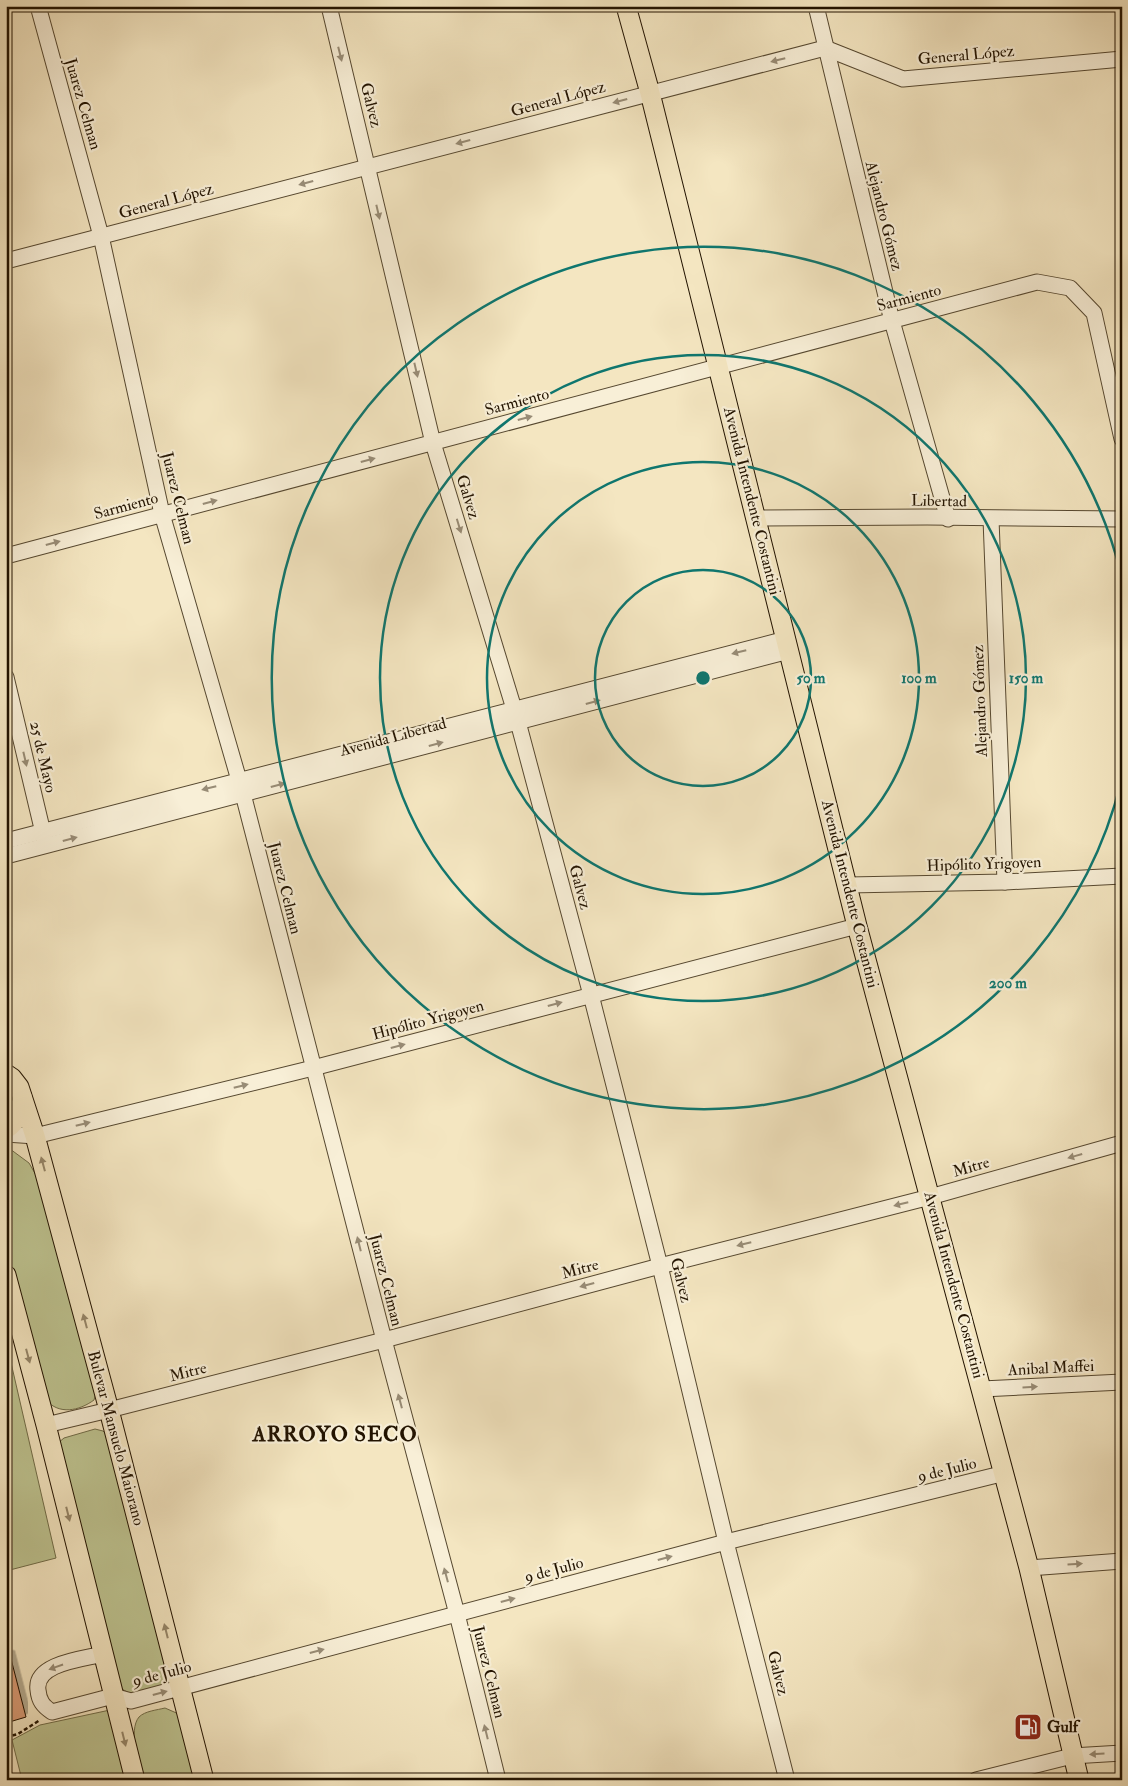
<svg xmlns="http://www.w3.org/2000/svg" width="1128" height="1786" font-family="'IM FELL Double Pica',serif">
	<defs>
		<filter id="shadow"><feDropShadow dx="4.5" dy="-4.5" stdDeviation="0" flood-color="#0004"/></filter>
	</defs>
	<rect width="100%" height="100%" fill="#f4e6c1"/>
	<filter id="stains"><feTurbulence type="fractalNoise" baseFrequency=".004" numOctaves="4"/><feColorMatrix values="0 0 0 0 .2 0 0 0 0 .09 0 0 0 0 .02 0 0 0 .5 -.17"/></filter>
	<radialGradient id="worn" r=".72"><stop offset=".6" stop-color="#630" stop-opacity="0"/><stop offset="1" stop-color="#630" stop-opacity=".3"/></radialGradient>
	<g fill="#bec491" stroke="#706c48">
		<path d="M6,1146L29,1163L40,1182L97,1389L94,1400C79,1411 59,1415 46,1400L6,1255Z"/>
		<path d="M6,1341L56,1558L6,1571Z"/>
		<path d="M95,1429L103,1431L109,1437L170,1673L167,1682L160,1687L141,1692L129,1693L122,1689L117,1675L58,1443L64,1438Z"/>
		<path d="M165,1708L181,1715L198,1780H142C139,1765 128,1730 139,1717C145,1711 157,1710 165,1708Z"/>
		<path d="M110,1710L127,1780H22L12,1740L40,1725Z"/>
	</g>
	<path fill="#d89b74" stroke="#221300" filter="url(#shadow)" d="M6,1655H10L26,1717L6,1723Z"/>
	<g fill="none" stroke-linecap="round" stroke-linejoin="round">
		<defs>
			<g id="minor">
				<path d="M38,6L101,236L162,514L243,794L384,1340L457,1614L498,1780"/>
				<path d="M329,6L433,443L518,722L591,995L660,1266L726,1542L787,1780"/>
				<path d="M816,6L892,321L948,519"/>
				<path d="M6,261L825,48L903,79L1122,59"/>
				<path d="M756,518L927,517L1122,519"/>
				<path d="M991,519L1005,882"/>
				<path d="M6,556L1037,282L1070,288L1094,313L1122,439"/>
				<path d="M6,677L45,841"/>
				<path d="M6,841L786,639"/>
				<path d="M6,856L789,651"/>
				<path d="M848,885L1005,882L1122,876"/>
				<path d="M6,1134L35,1136L313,1068L857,926"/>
				<path d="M982,1389L1122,1382"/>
				<path d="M46,1425L109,1410L384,1340L660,1266L930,1197L1122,1143"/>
				<path d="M1029,1568L1122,1561"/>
				<path d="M103,1654C84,1659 34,1663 38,1690C39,1701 43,1706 52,1712L113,1696L131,1701L726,1542L1005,1473"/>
				<path d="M976,1780L1072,1756L1122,1753"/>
			</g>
			<g id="major">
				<path d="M626,6L650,93L857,926L1029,1568L1079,1780"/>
				<path d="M6,1074L12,1078L19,1087L35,1136L109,1410L204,1780"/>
				<path d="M6,1129C18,1121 21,1111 22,1097"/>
				<path d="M6,1275L46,1425L135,1780"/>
			</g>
		</defs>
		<use href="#minor" stroke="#564830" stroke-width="17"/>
		<use href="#major" stroke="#221300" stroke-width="21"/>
		<path stroke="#221300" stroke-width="2.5" stroke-dasharray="4 2.5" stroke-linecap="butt" d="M6,1737L18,1734L40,1720"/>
		<use href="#minor" stroke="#f8efd7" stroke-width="15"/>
		<use href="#major" stroke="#f4e6c1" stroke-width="19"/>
	</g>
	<defs><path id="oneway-solid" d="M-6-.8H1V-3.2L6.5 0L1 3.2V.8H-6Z" transform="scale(1.25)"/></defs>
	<g fill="#988c76">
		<use href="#oneway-solid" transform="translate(340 54) rotate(76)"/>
		<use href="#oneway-solid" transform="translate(778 60) rotate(166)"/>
		<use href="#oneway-solid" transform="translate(620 101) rotate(165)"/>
		<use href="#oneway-solid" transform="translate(463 142) rotate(165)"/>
		<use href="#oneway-solid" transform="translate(306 183) rotate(165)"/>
		<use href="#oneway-solid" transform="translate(378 212) rotate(77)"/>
		<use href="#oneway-solid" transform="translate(416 370) rotate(77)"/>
		<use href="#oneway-solid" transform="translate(525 418) rotate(-15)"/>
		<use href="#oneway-solid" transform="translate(368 460) rotate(-15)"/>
		<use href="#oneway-solid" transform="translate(210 502) rotate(-15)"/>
		<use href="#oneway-solid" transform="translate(459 526) rotate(73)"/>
		<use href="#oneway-solid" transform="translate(53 543) rotate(-15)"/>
		<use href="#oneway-solid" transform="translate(739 652) rotate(166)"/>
		<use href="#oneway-solid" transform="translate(593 702) rotate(-15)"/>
		<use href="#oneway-solid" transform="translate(436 744) rotate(-15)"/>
		<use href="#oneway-solid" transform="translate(25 759) rotate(77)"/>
		<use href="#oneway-solid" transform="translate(278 785) rotate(-15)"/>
		<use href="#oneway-solid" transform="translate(209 788) rotate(166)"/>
		<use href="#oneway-solid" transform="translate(70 839) rotate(-15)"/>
		<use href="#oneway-solid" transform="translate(555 1004) rotate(-15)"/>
		<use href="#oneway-solid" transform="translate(398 1046) rotate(-15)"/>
		<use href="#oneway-solid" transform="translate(241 1086) rotate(-14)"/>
		<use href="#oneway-solid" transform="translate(83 1124) rotate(-14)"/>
		<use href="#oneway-solid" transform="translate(1075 1156) rotate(164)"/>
		<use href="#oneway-solid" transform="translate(901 1204) rotate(166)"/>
		<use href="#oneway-solid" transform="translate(359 1244) rotate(-104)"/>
		<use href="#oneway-solid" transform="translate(744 1244) rotate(166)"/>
		<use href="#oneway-solid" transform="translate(587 1285) rotate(165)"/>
		<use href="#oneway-solid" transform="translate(1030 1387) rotate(-3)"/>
		<use href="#oneway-solid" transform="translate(400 1401) rotate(-105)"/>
		<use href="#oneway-solid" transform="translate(665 1558) rotate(-15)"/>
		<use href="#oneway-solid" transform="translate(1075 1564) rotate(-4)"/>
		<use href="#oneway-solid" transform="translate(446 1575) rotate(-105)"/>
		<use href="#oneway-solid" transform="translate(508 1600) rotate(-15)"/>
		<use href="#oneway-solid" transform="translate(317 1651) rotate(-15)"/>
		<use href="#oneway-solid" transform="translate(56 1667) rotate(161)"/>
		<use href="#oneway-solid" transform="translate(160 1693) rotate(-15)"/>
		<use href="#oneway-solid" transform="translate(486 1732) rotate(-104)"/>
		<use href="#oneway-solid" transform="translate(1097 1754) rotate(177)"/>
	</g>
	<g fill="#96876a">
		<use href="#oneway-solid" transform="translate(43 1164) rotate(-105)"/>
		<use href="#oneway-solid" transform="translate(85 1321) rotate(-105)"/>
		<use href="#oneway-solid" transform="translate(28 1356) rotate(75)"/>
		<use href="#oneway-solid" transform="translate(68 1514) rotate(76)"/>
		<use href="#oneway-solid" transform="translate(166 1631) rotate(-104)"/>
		<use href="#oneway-solid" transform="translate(124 1739) rotate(76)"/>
	</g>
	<g fill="none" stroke="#0f766e" stroke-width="2.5">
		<circle cx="703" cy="678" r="108"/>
		<circle cx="703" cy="678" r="216"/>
		<circle cx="703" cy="678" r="323"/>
		<path d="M1121 782A431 431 0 1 1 1121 574"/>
	</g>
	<defs>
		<symbol id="fuel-square" viewBox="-11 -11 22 22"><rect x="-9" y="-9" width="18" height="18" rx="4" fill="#8f2418" stroke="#f8efd7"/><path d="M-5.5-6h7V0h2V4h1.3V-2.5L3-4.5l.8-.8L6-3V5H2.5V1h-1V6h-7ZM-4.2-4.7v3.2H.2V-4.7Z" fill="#fff"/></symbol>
	</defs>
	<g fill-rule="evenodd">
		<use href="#fuel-square" x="1012" y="1711" width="32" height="32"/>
	</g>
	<g text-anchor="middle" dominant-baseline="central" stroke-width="4.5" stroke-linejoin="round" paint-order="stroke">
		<g font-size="16" fill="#221300" stroke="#f8efd7">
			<text transform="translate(966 55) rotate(-5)">General López</text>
			<text transform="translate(558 99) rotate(-15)">General López</text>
			<text transform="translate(83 104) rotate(74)">Juarez Celman</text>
			<text transform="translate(371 105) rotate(76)">Galvez</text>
			<text transform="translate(166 201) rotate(-15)">General López</text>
			<text transform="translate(884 216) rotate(76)">Alejandro Gómez</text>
			<text transform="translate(909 298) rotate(-15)">Sarmiento</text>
			<text transform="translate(517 402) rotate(-15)">Sarmiento</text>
			<text transform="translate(468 497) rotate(73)">Galvez</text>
			<text transform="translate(178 498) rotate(76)">Juarez Celman</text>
			<text transform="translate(752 501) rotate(76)">Avenida Intendente Costantini</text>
			<text transform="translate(939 501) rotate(1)">Libertad</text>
			<text transform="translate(126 506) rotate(-15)">Sarmiento</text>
			<text transform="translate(980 701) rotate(-92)">Alejandro Gómez</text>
			<text transform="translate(393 737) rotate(-15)">Avenida Libertad</text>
			<text transform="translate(43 757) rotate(77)">25 de Mayo</text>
			<text transform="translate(984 864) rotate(-2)">Hipólito Yrigoyen</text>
			<text transform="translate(580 887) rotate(75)">Galvez</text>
			<text transform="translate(285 888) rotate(76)">Juarez Celman</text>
			<text transform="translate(850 894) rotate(76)">Avenida Intendente Costantini</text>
			<text transform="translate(428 1020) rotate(-15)">Hipólito Yrigoyen</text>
			<text transform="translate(971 1167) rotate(-16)">Mitre</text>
			<text transform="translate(580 1269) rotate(-15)">Mitre</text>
			<text transform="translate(386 1280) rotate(76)">Juarez Celman</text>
			<text transform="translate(681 1280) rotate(76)">Galvez</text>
			<text transform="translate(954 1285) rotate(75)">Avenida Intendente Costantini</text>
			<text transform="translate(1051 1368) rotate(-3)">Anibal Maffei</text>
			<text transform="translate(188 1372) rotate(-14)">Mitre</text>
			<text transform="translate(116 1438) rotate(75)">Bulevar Mansuelo Maiorano</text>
			<text transform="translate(947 1470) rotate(-14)">9 de Julio</text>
			<text transform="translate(554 1570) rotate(-15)">9 de Julio</text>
			<text transform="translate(489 1672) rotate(76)">Juarez Celman</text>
			<text transform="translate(778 1673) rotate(76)">Galvez</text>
			<text transform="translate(162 1674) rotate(-15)">9 de Julio</text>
		</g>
		<g font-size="16" font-weight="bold" fill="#221300" stroke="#f8efd7" text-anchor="start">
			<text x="1047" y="1727">Gulf</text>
		</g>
		<g font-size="21" font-weight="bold" letter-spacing="1" fill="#221300" stroke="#f8efd7">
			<text x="335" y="1434">ARROYO SECO</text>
		</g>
	</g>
	<circle cx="703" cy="678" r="8" fill="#0f766e" stroke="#f8efd7" stroke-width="2.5"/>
	<g font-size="15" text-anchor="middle" font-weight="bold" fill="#0f766e" stroke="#f8efd7" stroke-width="4.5" stroke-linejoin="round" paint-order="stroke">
		<text x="811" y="683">50 m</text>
		<text x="919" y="683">100 m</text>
		<text x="1026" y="683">150 m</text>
		<text x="1008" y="988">200 m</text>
	</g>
	<rect width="1128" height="1786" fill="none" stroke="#f4e6c1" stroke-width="25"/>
	<rect x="8" y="8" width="1113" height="1771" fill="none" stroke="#221300" stroke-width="2.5"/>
	<rect x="12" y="12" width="1103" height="1761" fill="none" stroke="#221300"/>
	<rect width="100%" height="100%" filter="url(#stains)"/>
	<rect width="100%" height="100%" fill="url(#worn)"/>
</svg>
